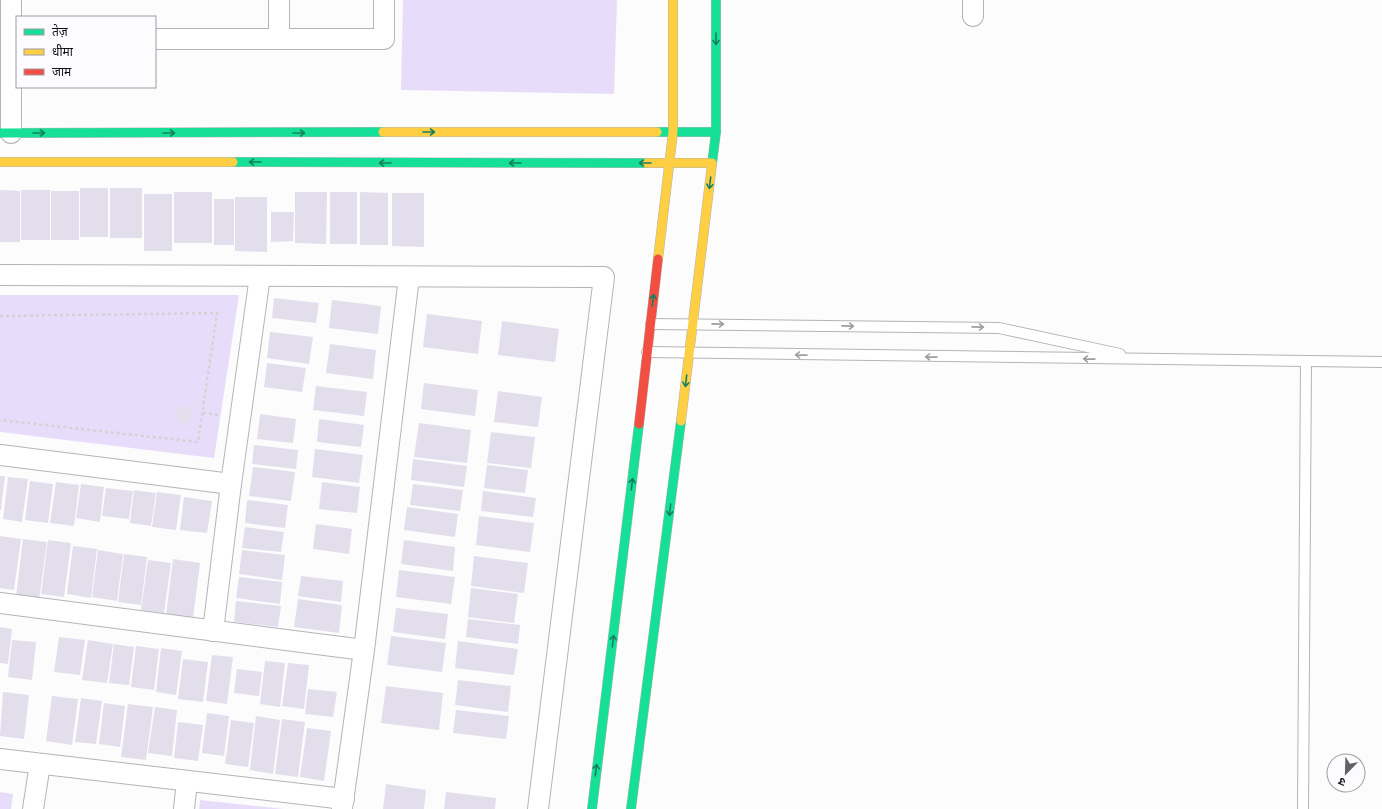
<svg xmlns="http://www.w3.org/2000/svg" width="1382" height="809" font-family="Montserrat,'Noto Sans Devanagari',sans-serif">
	<rect width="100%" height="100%" fill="#fcfcfd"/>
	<g fill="#e7ddfa">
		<path d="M403,0H617L614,94L401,90Z"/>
		<path d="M0,295H239L214,458L0,432Z"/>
		<path d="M0,792L13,794L11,809H0Z"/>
		<path d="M200,800L284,809H199Z"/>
	</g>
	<g fill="#e3deec">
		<rect x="80" y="188" width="28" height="49"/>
		<rect x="110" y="188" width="32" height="50"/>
		<path d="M0,190L20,191V242H0Z"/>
		<rect x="21" y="190" width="29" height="50"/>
		<rect x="51" y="191" width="28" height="49"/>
		<rect x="174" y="192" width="38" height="51"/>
		<path d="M295,192H327L326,244L295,243Z"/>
		<rect x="330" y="192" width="27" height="52"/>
		<path d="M360,192L388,193V245H360Z"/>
		<path d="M392,193H424V247L392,246Z"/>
		<rect x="144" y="194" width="28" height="57"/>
		<path d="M235,197H267V252L235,251Z"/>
		<rect x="214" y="199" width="20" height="46"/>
		<path d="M271,212H294L293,241L271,242Z"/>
		<path d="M274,298L319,303L316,323L272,318Z"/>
		<path d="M332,300L381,306L378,334L329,328Z"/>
		<path d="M427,314L482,321L478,354L423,347Z"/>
		<path d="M502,321L559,329L555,362L498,355Z"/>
		<path d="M270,332L313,337L309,364L267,358Z"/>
		<path d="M330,344L376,350L373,379L326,373Z"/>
		<path d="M267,363L306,368L302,392L264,387Z"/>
		<path d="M424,383L478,390L475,416L421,409Z"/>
		<path d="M316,386L367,392L364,416L313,410Z"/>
		<path d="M498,391L542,397L538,427L494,422Z"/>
		<circle cx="183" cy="415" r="9"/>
		<path d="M260,414L296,419L293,443L257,439Z"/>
		<path d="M319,419L364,425L361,447L317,442Z"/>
		<path d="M419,423L471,430L467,463L414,457Z"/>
		<path d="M491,432L535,437L531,468L487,463Z"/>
		<path d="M254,445L298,450L296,469L252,464Z"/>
		<path d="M315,449L363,455L359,483L312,477Z"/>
		<path d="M413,459L467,466L464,487L411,480Z"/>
		<path d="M487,465L528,470L525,493L484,488Z"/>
		<path d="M253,467L295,472L291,501L249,496Z"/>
		<path d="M0,476H5L1,510H0Z"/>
		<path d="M8,477L28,479L22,522L3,519Z"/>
		<path d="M30,481L53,484L48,523L25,520Z"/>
		<path d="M56,482L79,485L74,526L50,523Z"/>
		<path d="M322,482L360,487L357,513L319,509Z"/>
		<path d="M81,484L104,487L100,522L76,518Z"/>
		<path d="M413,484L463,490L460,511L410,505Z"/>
		<path d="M106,488L133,491L129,519L102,516Z"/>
		<path d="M134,490L156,493L151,526L130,523Z"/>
		<path d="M483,491L536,498L533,517L481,511Z"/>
		<path d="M157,492L181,495L176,530L152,527Z"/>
		<path d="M184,497L212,501L207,533L180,530Z"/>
		<path d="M247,500L288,505L285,528L245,523Z"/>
		<path d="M407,507L458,514L455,537L404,530Z"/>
		<path d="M479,516L534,523L530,552L476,545Z"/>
		<path d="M316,524L352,529L349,554L313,549Z"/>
		<path d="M245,527L284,532L281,552L242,548Z"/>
		<path d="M0,536L21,539L14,590L0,588Z"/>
		<path d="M23,539L47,542L39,600L16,597Z"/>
		<path d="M48,540L71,543L64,597L41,594Z"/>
		<path d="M404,540L455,547L453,571L401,564Z"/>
		<path d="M73,546L97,549L91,598L67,594Z"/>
		<path d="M98,550L123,554L117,601L92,597Z"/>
		<path d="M242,550L285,555L282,580L239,574Z"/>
		<path d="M124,554L147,557L141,605L118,602Z"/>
		<path d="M474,556L528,563L524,593L471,586Z"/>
		<path d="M173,559L200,563L193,618L166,615Z"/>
		<path d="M148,560L171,563L164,613L141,610Z"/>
		<path d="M399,570L455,577L451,604L396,597Z"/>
		<path d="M301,576L343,581L341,602L298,596Z"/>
		<path d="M239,577L282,582L280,604L236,598Z"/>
		<path d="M471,588L518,594L514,623L468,617Z"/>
		<path d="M298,599L342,605L339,633L294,627Z"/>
		<path d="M236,601L281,606L278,627L234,622Z"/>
		<path d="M396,608L448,614L445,639L393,632Z"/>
		<path d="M468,619L520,625L518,644L466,637Z"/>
		<path d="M0,627L12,629L8,664L0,663Z"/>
		<path d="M391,636L446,643L442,672L387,665Z"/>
		<path d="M59,637L85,640L80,675L54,672Z"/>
		<path d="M12,640L36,642L32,680L8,677Z"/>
		<path d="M88,640L113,644L107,683L82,680Z"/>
		<path d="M458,641L518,649L514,675L455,668Z"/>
		<path d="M114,644L134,647L129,685L109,683Z"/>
		<path d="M136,646L159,649L154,690L131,687Z"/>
		<path d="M161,648L182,651L176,695L156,692Z"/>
		<path d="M212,655L233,657L227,704L206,701Z"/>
		<path d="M183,659L208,662L203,702L178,699Z"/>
		<path d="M265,661L285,663L280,707L260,704Z"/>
		<path d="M288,663L309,665L304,709L282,706Z"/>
		<path d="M237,669L262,672L259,696L234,693Z"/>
		<path d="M458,680L511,686L508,712L455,705Z"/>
		<path d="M386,686L443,693L439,730L381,723Z"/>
		<path d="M308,689L337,692L333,717L305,714Z"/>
		<path d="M3,692L29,695L24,739L0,736Z"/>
		<path d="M52,696L78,699L72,745L46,741Z"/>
		<path d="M81,698L102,701L96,744L75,742Z"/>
		<path d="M104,703L125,706L120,747L99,744Z"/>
		<path d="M128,704L153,707L146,760L121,757Z"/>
		<path d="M155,707L177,710L172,756L148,753Z"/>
		<path d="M456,710L509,716L506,739L453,733Z"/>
		<path d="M207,713L229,716L224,756L202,753Z"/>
		<path d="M256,716L280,720L273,774L250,770Z"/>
		<path d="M282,719L305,722L298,777L275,774Z"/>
		<path d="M231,720L254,723L248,767L225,764Z"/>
		<path d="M178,722L203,725L198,761L174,758Z"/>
		<path d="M307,728L331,731L324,781L300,777Z"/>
		<path d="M386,784L426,790L424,809H383Z"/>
		<path d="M446,792L496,798L495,809H444Z"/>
	</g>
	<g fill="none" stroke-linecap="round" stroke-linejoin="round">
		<defs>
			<g id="lane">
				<path d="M651,324L999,328L1120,354"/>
				<path d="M647,352L1382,362"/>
				<path d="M1303,809L1306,361"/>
			</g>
			<g id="street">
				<path d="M279,0V39"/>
				<path d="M973,0V16"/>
				<path d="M155,39H384V0"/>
				<path d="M11,133V0"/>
				<path d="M0,275L604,277L538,809"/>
				<path d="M0,455L231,484"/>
				<path d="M0,603L364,650"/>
				<path d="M213,631L231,484L260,276"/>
				<path d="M0,759L344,799"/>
				<path d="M33,809L40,764"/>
				<path d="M184,809L187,781"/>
				<path d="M342,809L364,650L409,277"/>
			</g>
			<g id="fast">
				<path d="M657,132H716"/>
				<path d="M0,133L383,132"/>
				<path d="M233,162L646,163"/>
				<path d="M712,164L716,132V0"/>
				<path d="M592,809L639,424"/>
				<path d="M631,809L681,421"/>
			</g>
			<g id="slow">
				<path d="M383,132H657"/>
				<path d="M0,162H233"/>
				<path d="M646,163H712"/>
				<path d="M658,259L673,132V0"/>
				<path d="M681,421L712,164"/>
			</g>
			<path id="jam" d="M639,424L658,259"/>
		</defs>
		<use href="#lane" stroke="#b4b3b6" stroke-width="12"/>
		<use href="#street" stroke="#b4b3b6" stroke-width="22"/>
		<use href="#fast" stroke="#b4b3b6" stroke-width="10"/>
		<use href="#slow" stroke="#b4b3b6" stroke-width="10"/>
		<use href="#jam" stroke="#b4b3b6" stroke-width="10"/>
		<g stroke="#d3d3d3" stroke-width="2.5" stroke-dasharray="3 3" stroke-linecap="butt">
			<path d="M0,316L217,313L198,442L0,420"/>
			<path d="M203,413L220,415"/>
		</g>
		<use href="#lane" stroke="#fff" stroke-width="10"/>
		<use href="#street" stroke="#fff" stroke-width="20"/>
		<use href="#fast" stroke="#16e098" stroke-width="9"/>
		<use href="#slow" stroke="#ffcf43" stroke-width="9"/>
		<use href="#jam" stroke="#f24e42" stroke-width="9"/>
	</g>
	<defs><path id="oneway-shaft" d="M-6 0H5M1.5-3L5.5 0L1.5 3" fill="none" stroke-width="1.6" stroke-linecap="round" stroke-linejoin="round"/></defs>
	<g stroke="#13825d">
		<use href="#oneway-shaft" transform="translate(716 39) rotate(90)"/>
		<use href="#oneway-shaft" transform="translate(429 132)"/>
		<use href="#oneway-shaft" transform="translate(39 133)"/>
		<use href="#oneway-shaft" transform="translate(169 133)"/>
		<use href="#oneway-shaft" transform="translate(299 133)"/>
		<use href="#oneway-shaft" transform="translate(255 162) rotate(-180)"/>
		<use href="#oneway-shaft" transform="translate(385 163) rotate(-180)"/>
		<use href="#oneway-shaft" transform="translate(515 163) rotate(-180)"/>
		<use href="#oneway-shaft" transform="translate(645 163) rotate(-180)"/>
		<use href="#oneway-shaft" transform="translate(710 183) rotate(97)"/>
		<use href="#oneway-shaft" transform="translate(653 300) rotate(-83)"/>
		<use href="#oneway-shaft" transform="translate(686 381) rotate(97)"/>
		<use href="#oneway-shaft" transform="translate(632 484) rotate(-83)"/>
		<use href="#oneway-shaft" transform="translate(670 510) rotate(97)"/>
		<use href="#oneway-shaft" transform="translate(613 641) rotate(-83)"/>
		<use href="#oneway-shaft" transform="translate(596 770) rotate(-83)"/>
	</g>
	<g stroke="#9f9fa1">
		<use href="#oneway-shaft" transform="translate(718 324) rotate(1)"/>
		<use href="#oneway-shaft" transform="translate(848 326) rotate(1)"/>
		<use href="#oneway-shaft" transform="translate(978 327) rotate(1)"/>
		<use href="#oneway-shaft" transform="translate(801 355) rotate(-179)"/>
		<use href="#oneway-shaft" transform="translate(931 357) rotate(-179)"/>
		<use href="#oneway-shaft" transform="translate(1089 359) rotate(-179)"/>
	</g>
	<rect x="16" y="16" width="140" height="72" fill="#fcfbfe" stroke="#9e9ca0"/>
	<rect x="24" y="29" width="20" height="6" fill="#16e098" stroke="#9e9ca0"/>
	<text x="52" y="36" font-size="12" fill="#100e14">तेज़</text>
	<rect x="24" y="49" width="20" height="6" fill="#ffcf43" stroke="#9e9ca0"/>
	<text x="52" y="56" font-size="12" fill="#100e14">धीमा</text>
	<rect x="24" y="69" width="20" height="6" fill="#f24e42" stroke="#9e9ca0"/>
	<text x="52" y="76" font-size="12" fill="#100e14">जाम</text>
	<g transform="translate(1346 773) rotate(203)"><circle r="19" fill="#fcfbfe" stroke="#9e9ca0"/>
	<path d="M0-3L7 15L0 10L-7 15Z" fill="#636166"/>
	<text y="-6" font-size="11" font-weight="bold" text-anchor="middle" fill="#100e14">उ</text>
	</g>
</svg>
